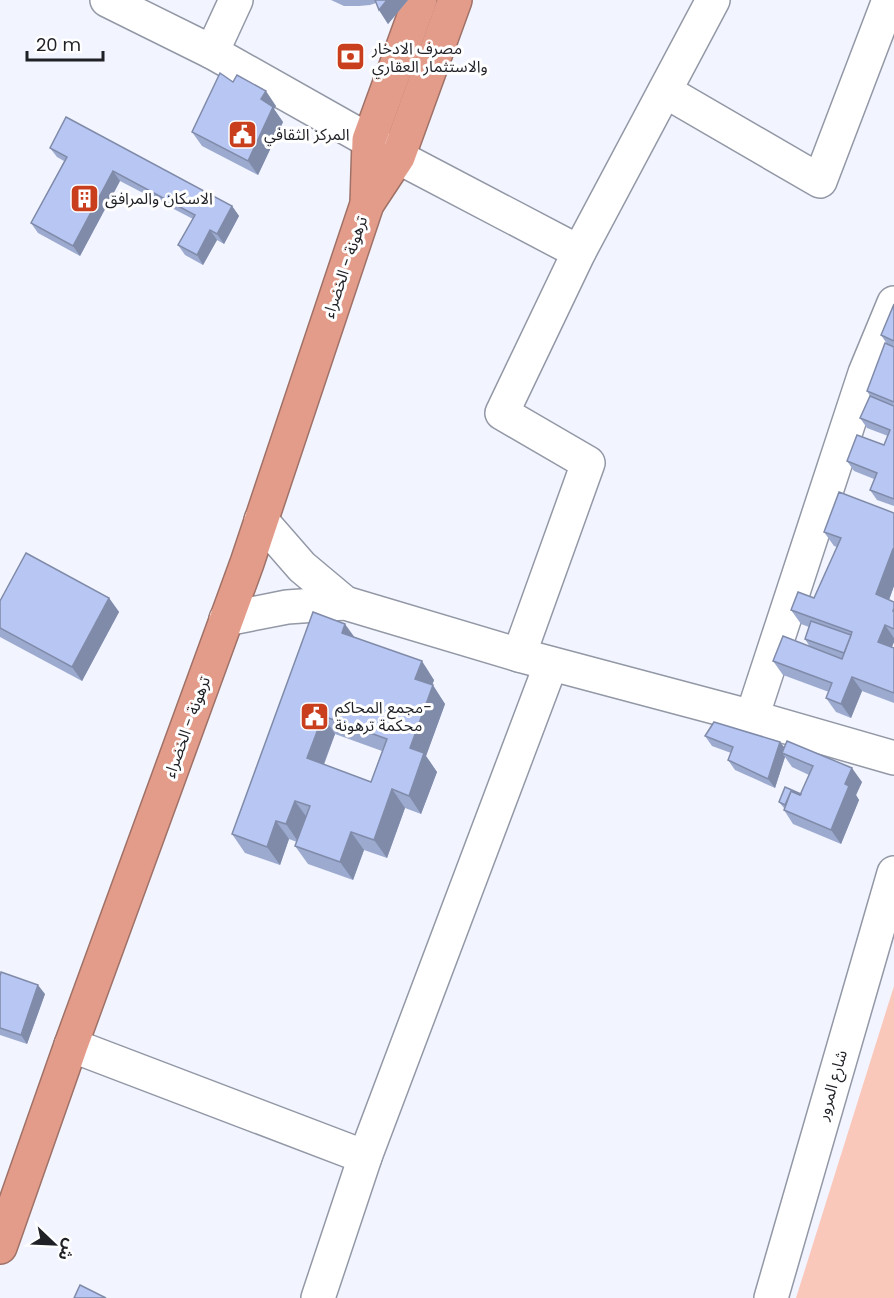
<svg xmlns="http://www.w3.org/2000/svg" width="894" height="1298" font-family="Poppins,'Noto Sans Arabic',sans-serif">
	<rect width="100%" height="100%" fill="#f2f5ff"/>
	<path fill="#fac7bb" d="M894,986V1298H796Z"/>
	<g fill="none" stroke-linecap="round" stroke-linejoin="round">
		<defs>
			<g id="minor">
				<path d="M107,0L212,52L398,157L579,252"/>
				<path d="M212,52L236,0"/>
				<path d="M665,91L820,181L889,0"/>
				<path d="M261,520L302,567L345,603"/>
				<path d="M226,619L287,607L345,603L519,655L752,717L894,758"/>
				<path d="M519,655L588,463L502,413L579,252L713,0"/>
				<path d="M752,717L865,373L894,303"/>
				<path d="M71,1045L365,1157"/>
				<path d="M318,1298L365,1157L551,664"/>
				<path d="M771,1298L894,873"/>
			</g>
			<g id="highway">
				<path d="M367,204L369,140L420,0"/>
				<path d="M0,1247L71,1045L247,563L367,204L398,157L455,0"/>
			</g>
		</defs>
		<use href="#minor" stroke="#9398a6" stroke-width="36"/>
		<use href="#highway" stroke="#9f7167" stroke-width="36"/>
		<use href="#minor" stroke="#fff" stroke-width="33"/>
		<use href="#highway" stroke="#e49c8a" stroke-width="33"/>
	</g>
	<g fill="#9daad0" fill-rule="evenodd">
		<path d="M331,0H408L388,24L379,10L376,3L370,5L359,6H344Z"/>
		<path d="M233,82L276,106L274,109L283,122L258,175L202,146L192,132Z"/>
		<path d="M50,148L232,206L239,216L224,244L217,240L203,265L185,255L178,245L193,219L120,181L80,256L38,233L31,223L64,161L57,157Z"/>
		<path d="M894,304V506L877,500L870,490L874,479L854,471L847,461L884,445L888,436L867,428L860,418L870,396L867,391L887,344L881,335Z"/>
		<path d="M894,513V586L889,600L894,602V642L892,647L894,648V703L862,691L851,718L836,712L826,698L829,692L783,675L773,661L810,647L805,639L809,627L801,624L791,610L814,598L837,547L834,546L824,532Z"/>
		<path d="M109,598L119,612L82,681L0,637V601Z"/>
		<path d="M354,637L434,680L432,685L445,704L426,756L437,772L421,814L405,808L387,858L364,850L353,880L308,864L295,846L297,842L289,839L280,865L245,853L232,834ZM335,734L382,751L371,782L324,765Z"/>
		<path d="M705,736L780,742L785,748L862,782L856,795L859,800L841,844L793,824L784,810V808L779,802L801,794L809,775L792,767L785,757L775,788L735,770L728,760L731,753L712,746Z"/>
		<path d="M0,976L45,994L27,1044L0,1035Z"/>
	</g>
	<g fill="#808ba9">
		<path d="M387,0H408L388,24L379,10Z"/>
		<path d="M266,91L276,106L274,109L283,122L258,175L248,161L261,99Z"/>
		<path d="M113,171L120,181L80,256L73,246Z"/>
		<path d="M232,206L239,216L224,244L217,234Z"/>
		<path d="M210,230L217,240L203,265L197,255Z"/>
		<path d="M893,549L894,550V586L886,608L876,594Z"/>
		<path d="M109,598L119,612L82,681L72,667Z"/>
		<path d="M345,624L358,642L342,633Z"/>
		<path d="M885,625L894,638V642L888,656L878,642Z"/>
		<path d="M422,661L434,680L428,697L415,679Z"/>
		<path d="M852,677L862,691L851,718L841,704Z"/>
		<path d="M433,685L445,704L426,756L437,772L421,814L409,796L410,748Z"/>
		<path d="M323,716L335,734L319,776L307,758Z"/>
		<path d="M780,742L787,751L782,753L785,757L775,788L768,779Z"/>
		<path d="M852,768L862,782L856,795L859,800L841,844L831,830L845,784Z"/>
		<path d="M392,789L405,808L387,858L374,840Z"/>
		<path d="M295,801L308,819L299,843L286,824Z"/>
		<path d="M276,821L289,839L280,865L267,847Z"/>
		<path d="M351,832L364,850L353,880L340,862Z"/>
		<path d="M38,985L45,994L27,1044L21,1035Z"/>
	</g>
	<g fill="#b7c6f2" stroke="#808ba9" stroke-width="1.5" fill-rule="evenodd">
		<path d="M375,0H387L379,10Z"/>
		<path d="M220,73L233,82L237,75L266,91L261,99L273,107L248,161L192,132Z"/>
		<path d="M66,117L232,206L217,234L210,230L197,255L178,245L195,215L113,171L73,246L31,223L67,157L50,148Z"/>
		<path d="M894,304V341L881,335Z"/>
		<path d="M885,343L894,347V402L867,391Z"/>
		<path d="M870,396L894,406V499L870,490L877,473L847,461L857,435L884,445L890,430L860,418Z"/>
		<path d="M839,492L894,513V549H893L876,594L894,602V608L893,611H894V629L885,625L878,642L894,648V693L852,677L841,704L826,698L832,683L773,661L783,636L842,659L852,632L791,610L798,592L814,598L841,538L824,532Z"/>
		<path d="M26,553L109,598L72,667L0,628V601Z"/>
		<path d="M313,612L345,624L342,633L422,661L415,679L433,685L410,748L424,753L409,796L392,789L374,840L351,832L340,862L295,846L310,806L295,801L286,824L276,821L267,847L232,834ZM323,716L387,739L371,782L307,758Z"/>
		<path d="M811,621L851,635L844,653L805,639Z"/>
		<path d="M714,722L780,742L768,779L728,760L733,747L705,736Z"/>
		<path d="M787,741L852,768L845,784L849,786L831,830L784,810L791,791L800,795L813,766L782,753Z"/>
		<path d="M785,787L801,794L800,795L791,791L785,805L779,802Z"/>
		<path d="M1,972L38,985L21,1035L0,1028V976Z"/>
		<path d="M80,1285L106,1298H74Z"/>
	</g>
	<defs>
		<symbol id="bank-square" viewBox="-11 -11 22 22"><rect x="-9" y="-9" width="18" height="18" rx="4" fill="#c93f1e" stroke="#fff"/><path d="M-6-4H6V4H-6ZM0-2.3a2.3 2.3 0 1 0 0 4.6a2.3 2.3 0 1 0 0-4.6Z" fill="#fff"/></symbol>
		<symbol id="civic-square" viewBox="-11 -11 22 22"><rect x="-9" y="-9" width="18" height="18" rx="4" fill="#c93f1e" stroke="#fff"/><path d="M-.6-6.5H3V-4.5H.6V-3L4-1V1h2V6H-6V1h2V-1L-.6-3ZM-1.2 2.5V6h2.4V2.5Z" fill="#fff"/></symbol>
		<symbol id="building-square" viewBox="-11 -11 22 22"><rect x="-9" y="-9" width="18" height="18" rx="4" fill="#c93f1e" stroke="#fff"/><path d="M-4-6H4V6H1V3H-1V6H-4ZM-2.5-4.3h1.7v1.8h-1.7ZM.8-4.3h1.7v1.8H.8ZM-2.5-1h1.7V.8h-1.7ZM.8-1h1.7V.8H.8Z" fill="#fff"/></symbol>
	</defs>
	<g fill-rule="evenodd">
		<use href="#bank-square" x="334" y="40" width="33" height="33"/>
		<use href="#civic-square" x="226" y="118" width="33" height="33"/>
		<use href="#building-square" x="68" y="182" width="33" height="33"/>
		<use href="#civic-square" x="298" y="700" width="33" height="33"/>
	</g>
	<g text-anchor="middle" dominant-baseline="central" stroke-width="6" stroke-linejoin="round" paint-order="stroke">
		<g font-size="16" fill="#1f2126" stroke="#fff" text-anchor="start">
			<text x="372" y="48">مصرف الادخار<tspan x="372" dy="18">والاستثمار العقاري</tspan></text>
			<text x="264" y="134">المركز الثقافي</text>
			<text x="105" y="198">الاسكان والمرافق</text>
			<text x="335" y="707">مجمع المحاكم-<tspan x="335" dy="18">محكمة ترهونة</tspan></text>
		</g>
		<g font-size="16" fill="#1f2126" stroke="#fff">
			<text transform="translate(345 267) rotate(-71)">ترهونة - الخضراء</text>
			<text transform="translate(187 727) rotate(-70)">ترهونة - الخضراء</text>
			<text transform="translate(832 1085) rotate(-74)">شارع المرور</text>
		</g>
	</g>
	<g transform="translate(54 1244) rotate(113)" stroke="#ffffff" stroke-width="4.5" paint-order="stroke">
	<path d="M0-4.5L10 22L0 15L-10 22Z" fill="#1f2126"/>
	<text y="-9" font-size="16" font-weight="bold" text-anchor="middle" fill="#1f2126">ش</text>
	</g>
	<path d="M27 51v9h76v-9" fill="none" stroke="#1f2126" stroke-width="3"/>
	<text x="36" y="51" font-size="18" fill="#1f2126" stroke="#ffffff" stroke-width="4.5" paint-order="stroke">20 m</text>
</svg>
